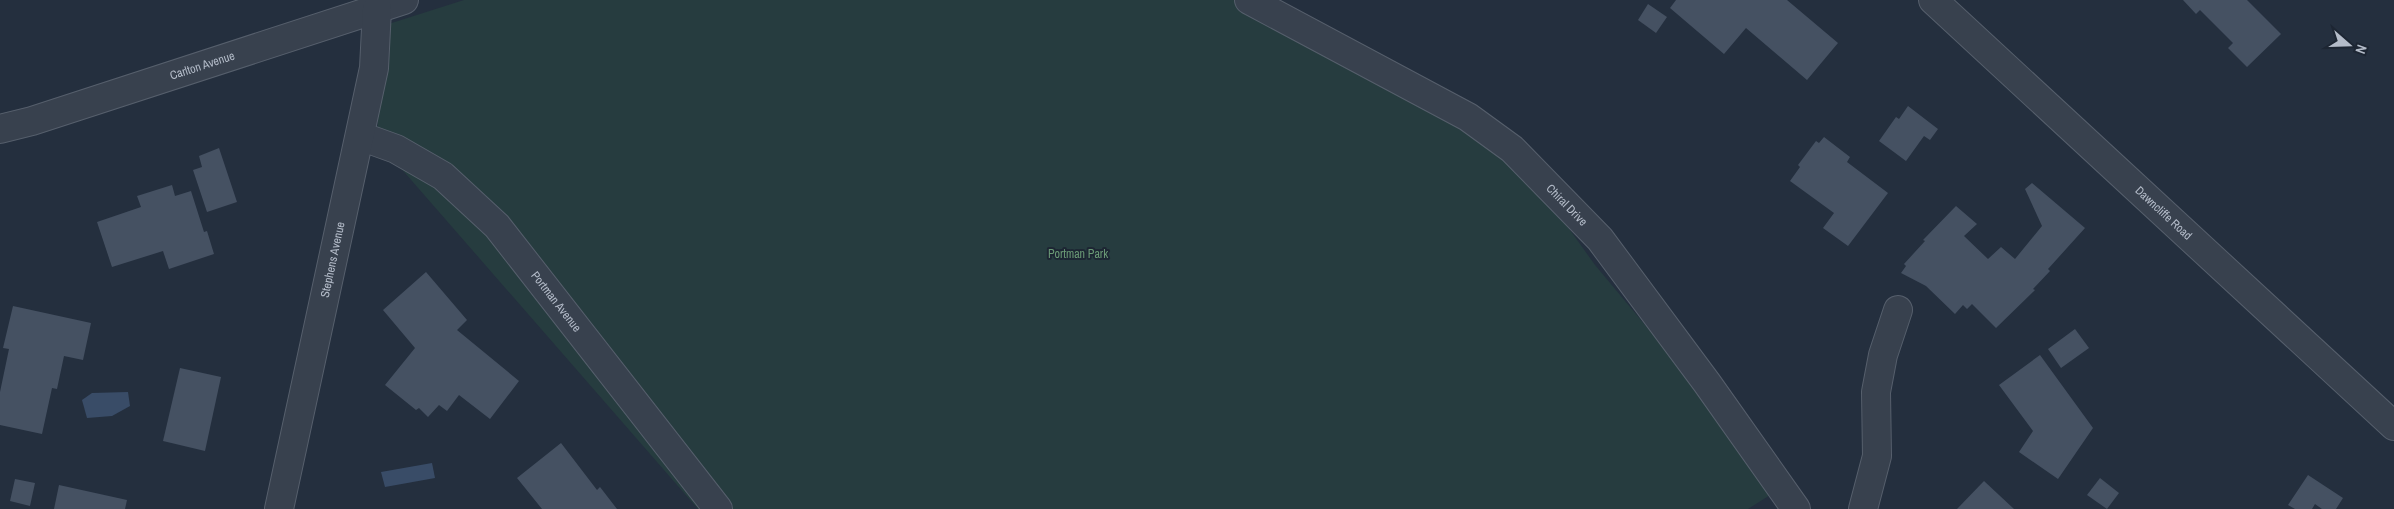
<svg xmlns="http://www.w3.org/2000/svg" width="2394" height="509" font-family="'Archivo Narrow',sans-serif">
	<rect width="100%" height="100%" fill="#242f3e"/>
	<path fill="#263c3f" d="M464,0H1247L1512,149L1595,265L1781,488L1748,509H698L378,142L376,28Z"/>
	<g fill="#394c67">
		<path d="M128,392L130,406L112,416L87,418L82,400L92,393Z"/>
		<path d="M432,463L435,478L385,487L381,472Z"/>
	</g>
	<g fill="#455162">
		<path d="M1676,0H1787L1838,43L1807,80L1746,28L1724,54L1670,8Z"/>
		<path d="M2183,0H2247L2281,34L2247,67L2228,48L2233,43L2200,10L2196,14Z"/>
		<path d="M1648,4L1667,17L1656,33L1638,20Z"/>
		<path d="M1908,106L1938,129L1930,140L1924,136L1906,161L1879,141L1896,117L1899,119Z"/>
		<path d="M1824,137L1850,157L1847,162L1888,193L1848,246L1823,228L1834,213L1790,181L1800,167L1798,165L1816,141L1819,143Z"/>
		<path d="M219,148L237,202L207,212L193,170L202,167L199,156Z"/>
		<path d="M2032,183L2085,228L2048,269L2050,271L2033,289L2035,290L1996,328L1972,304L1967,309L1963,305L1955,314L1926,286L1901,273L1906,266L1904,264L1925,241L1923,240L1956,206L1977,224L1964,236L1988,259L2001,247L2015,259L2042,226L2025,189Z"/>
		<path d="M172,185L175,196L191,191L204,232L207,231L214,254L169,269L163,251L112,267L97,222L141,207L137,196Z"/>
		<path d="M426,272L467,320L457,330L519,381L490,419L459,395L447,411L439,405L428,417L419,408L416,410L385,385L415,348L383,310Z"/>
		<path d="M13,306L91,323L83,360L64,356L57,389L52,388L42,434L0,425V392L9,349L3,348Z"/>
		<path d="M2075,329L2089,348L2061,368L2048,349Z"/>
		<path d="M2040,355L2093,428L2058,479L2019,452L2033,431L1999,385Z"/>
		<path d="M180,368L221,377L205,451L163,441Z"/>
		<path d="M561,443L597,490L600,487L617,509H542L517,478Z"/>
		<path d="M2308,475L2343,498L2336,509H2322L2315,504L2312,509H2295L2288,505Z"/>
		<path d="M2100,478L2119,493L2107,509L2087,495Z"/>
		<path d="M15,479L35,483L30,506L10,501Z"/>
		<path d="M1984,481L2014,509H1957Z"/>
		<path d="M59,485L127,500L125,509H54Z"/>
	</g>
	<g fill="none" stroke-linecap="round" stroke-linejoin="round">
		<defs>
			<g id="street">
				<path id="s1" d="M1249,0L1468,117L1512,149L1600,239L1707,383L1796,509"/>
				<path id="s2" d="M1933,0L2394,426"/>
				<path id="s3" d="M0,129L32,121L404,0"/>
				<path id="s4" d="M360,136L396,149L443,176L497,226L718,509"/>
				<path id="s5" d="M279,509L374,68L377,9"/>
				<path d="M1863,509L1877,456L1876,392L1883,355L1898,310"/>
			</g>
		</defs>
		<use href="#street" stroke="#565f6c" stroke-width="30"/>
		<use href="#street" stroke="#38414e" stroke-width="28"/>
	</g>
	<g text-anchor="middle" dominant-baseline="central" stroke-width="4" stroke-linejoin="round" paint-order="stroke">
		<g font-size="12" fill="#b4bcc9" stroke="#1d2633">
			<text stroke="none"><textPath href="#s3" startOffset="212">Carlton Avenue</textPath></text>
			<text stroke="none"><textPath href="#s1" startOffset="381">Chiral Drive</textPath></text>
			<text stroke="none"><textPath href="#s2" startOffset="314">Dawncliffe Road</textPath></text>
			<text stroke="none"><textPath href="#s5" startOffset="255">Stephens Avenue</textPath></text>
			<text stroke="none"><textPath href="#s4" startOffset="262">Portman Avenue</textPath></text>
		</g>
		<g font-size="12" fill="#6b9a76" stroke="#1d2633">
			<text x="1078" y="254">Portman Park</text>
		</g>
	</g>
	<g transform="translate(2349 45) rotate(110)" stroke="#1d2633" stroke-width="4" paint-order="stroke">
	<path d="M0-4L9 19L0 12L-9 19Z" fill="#b4bcc9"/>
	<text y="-8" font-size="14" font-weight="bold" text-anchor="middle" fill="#b4bcc9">N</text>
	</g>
</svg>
